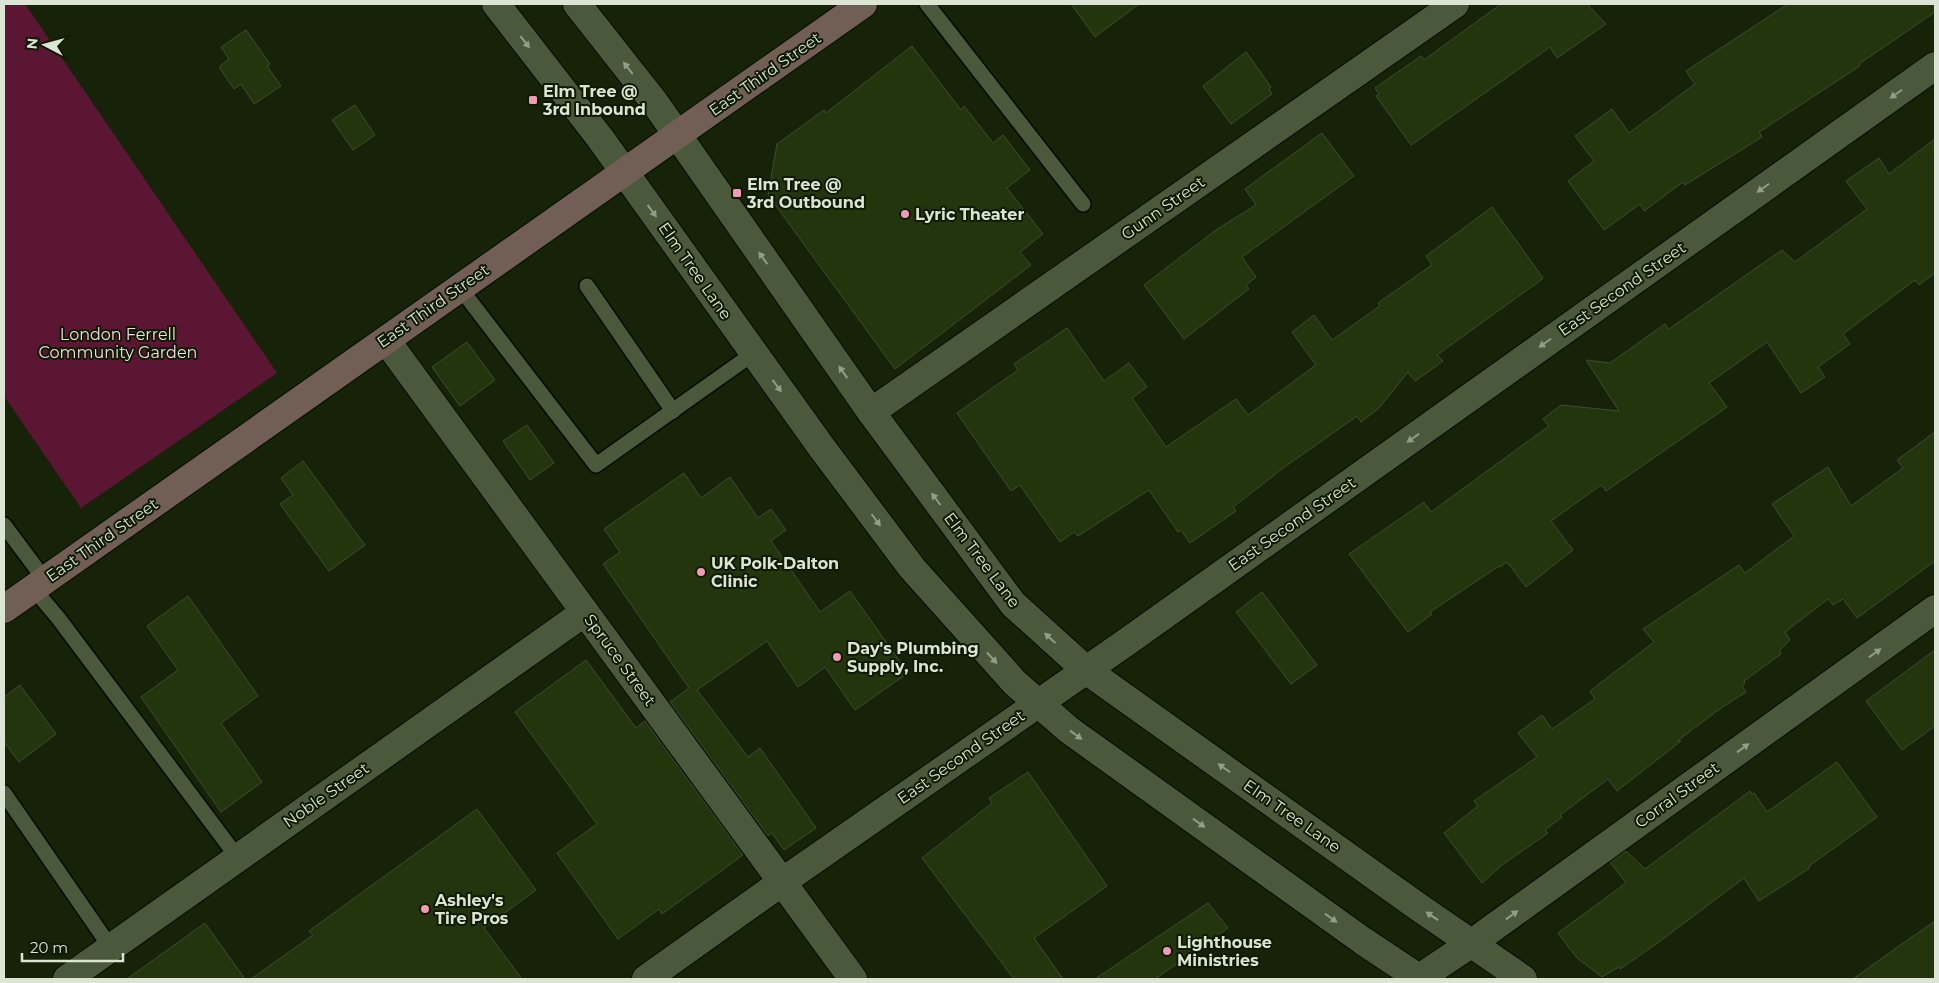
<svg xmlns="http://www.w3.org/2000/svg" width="1939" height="983" font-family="Montserrat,sans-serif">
	<rect width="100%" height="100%" fill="#172309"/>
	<path fill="#5a1632" d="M4,4H25L277,373L81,508L4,396Z"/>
	<g fill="#23350d" stroke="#3e4c31">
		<path d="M1071,4H1139L1095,37Z"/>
		<path d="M1501,4H1587L1606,24L1557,58L1550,47L1411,145L1376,96L1379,94L1375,88L1421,56L1424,60Z"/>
		<path d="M1788,4H1935V12L1859,64L1860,66L1759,132L1762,137L1685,185L1683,182L1644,211L1640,204L1604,230L1568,181L1594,161L1575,136L1612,109L1629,133L1695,84L1686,71Z"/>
		<path d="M246,30L270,64L267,66L281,86L254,104L241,84L234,89L219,67L229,59L221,47Z"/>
		<path d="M912,46L961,110L964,106L993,143L1003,135L1030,170L1007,188L1043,234L1020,252L1031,265L895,369L768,195L777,144L824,110L826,113Z"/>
		<path d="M1246,52L1271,87L1269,89L1272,94L1231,124L1203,86Z"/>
		<path d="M355,105L375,135L353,150L332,120Z"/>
		<path d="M1322,133L1354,176L1242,257L1256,277L1246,285L1249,289L1184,339L1144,285L1216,230L1256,205L1245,189Z"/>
		<path d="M1935,139V273L1919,285L1915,280L1843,334L1850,344L1818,367L1825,377L1801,393L1767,342L1709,383L1727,407L1606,491L1601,485L1551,521L1573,550L1526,587L1507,562L1500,567L1499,566L1430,612L1432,614L1408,632L1349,554L1424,502L1431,512L1549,426L1543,419L1561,405L1619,411L1586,360L1610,363L1665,324L1669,329L1782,250L1795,262L1867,209L1846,181L1879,158L1889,174Z"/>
		<path d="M1492,207L1543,278L1541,280L1437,355L1443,361L1415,381L1408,372L1379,408L1361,422L1357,416L1286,466L1233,507L1236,511L1190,543L1181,530L1178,532L1149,490L1078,536L1074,532L1060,542L1020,485L1011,491L957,413L1018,370L1014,364L1067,328L1104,381L1129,363L1147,387L1132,398L1166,447L1236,399L1248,415L1316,365L1292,332L1314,315L1332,340L1380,306L1378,303L1432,265L1426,256Z"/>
		<path d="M467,342L495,380L460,406L432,367Z"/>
		<path d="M527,425L554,463L530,480L503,441Z"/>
		<path d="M1935,432V561L1857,618L1843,599L1833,605L1828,599L1785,632L1790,640L1779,651L1781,654L1744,681L1745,683L1742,686L1746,692L1721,708L1677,741H1681L1617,791L1608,779L1560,815L1562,817L1545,830L1548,833L1502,865L1482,883L1444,833L1478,806L1474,801L1537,757L1518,733L1542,715L1552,729L1595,699L1590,691L1654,642L1643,629L1739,565L1745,573L1794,536L1772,504L1828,467L1851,506L1903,468L1897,460Z"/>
		<path d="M303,461L365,545L329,571L280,504L293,495L281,478Z"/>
		<path d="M684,473L701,498L730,477L758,518L771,509L786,530L771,541L820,612L850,591L908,673L855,710L825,667L798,687L767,641L697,690L748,757L760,748L816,828L784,850L772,833L768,836L670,702L689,688L603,564L620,552L604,529Z"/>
		<path d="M1262,592L1317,665L1291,684L1236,612Z"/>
		<path d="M188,596L258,696L221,723L262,782L221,812L141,697L178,670L147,626Z"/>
		<path d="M1935,650V726L1902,750L1866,701Z"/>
		<path d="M586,660L636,728L645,721L743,855L662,914L659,909L618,939L557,853L597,824L515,712Z"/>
		<path d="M20,685L56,734L19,762L4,742V697Z"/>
		<path d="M1837,762L1877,817L1809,866L1810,868L1759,901L1744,878L1659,942L1620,969L1619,967L1602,977L1577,958L1558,933L1626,883L1610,862L1626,851L1645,869L1750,791L1752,794L1754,793L1767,812Z"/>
		<path d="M1028,772L1107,886L1034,938L1063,979H1014L922,858L992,803L989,798Z"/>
		<path d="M477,809L536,890L484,928L522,979H251L313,935L309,931Z"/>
		<path d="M1208,903L1228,928L1155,979H1095Z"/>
		<path d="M1935,921V979H1853L1899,946Z"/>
		<path d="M205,923L245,979H127Z"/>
	</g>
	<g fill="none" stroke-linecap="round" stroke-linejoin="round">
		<defs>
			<g id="service">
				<path d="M927,4L1083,204"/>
				<path d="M587,286L673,411"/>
				<path d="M460,288L596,465L754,353"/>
				<path d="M4,525L45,580"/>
				<path d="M33,588L59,619L238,858"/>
				<path d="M4,793L111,948"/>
			</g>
			<g id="minor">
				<path d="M386,340L853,979"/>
				<path d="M871,412L1455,4"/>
				<path d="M67,979L585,612"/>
				<path d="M646,979L782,882L1128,641L1935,66"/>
				<path d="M1418,979L1472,943L1935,609"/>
			</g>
			<g id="tertiary">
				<path d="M496,4L600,138L822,448L912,568L1015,683L1069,730L1363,941L1420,979"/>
				<path d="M577,4L655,103L871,412L1013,604L1086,670L1417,906L1523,979"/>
			</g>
			<path id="secondary" d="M4,609L863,4"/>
		</defs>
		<use href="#service" stroke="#040c00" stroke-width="18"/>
		<use href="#minor" stroke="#040c00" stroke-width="30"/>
		<use href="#tertiary" stroke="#040c00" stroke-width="30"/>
		<use href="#secondary" stroke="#040c00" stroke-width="30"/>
		<use href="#service" stroke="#4a583c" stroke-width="15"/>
		<use href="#minor" stroke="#4a583c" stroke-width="28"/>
		<use href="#tertiary" stroke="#4a583c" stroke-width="28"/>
		<use href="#secondary" stroke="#715e54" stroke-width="28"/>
	</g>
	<defs><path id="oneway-solid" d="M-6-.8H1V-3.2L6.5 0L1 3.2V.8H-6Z" transform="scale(1.25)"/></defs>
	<g fill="#939e88">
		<use href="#oneway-solid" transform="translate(525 42) rotate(52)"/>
		<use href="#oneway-solid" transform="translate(628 68) rotate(-128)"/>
		<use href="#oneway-solid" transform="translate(1896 94) rotate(145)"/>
		<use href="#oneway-solid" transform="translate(1763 188) rotate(145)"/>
		<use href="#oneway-solid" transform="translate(652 211) rotate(54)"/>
		<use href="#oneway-solid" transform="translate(763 258) rotate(-125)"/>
		<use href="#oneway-solid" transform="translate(1545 343) rotate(145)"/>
		<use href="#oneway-solid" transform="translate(843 372) rotate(-125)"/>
		<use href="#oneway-solid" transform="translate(777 386) rotate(54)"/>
		<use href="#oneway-solid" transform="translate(1413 438) rotate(145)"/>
		<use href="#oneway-solid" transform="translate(936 499) rotate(-127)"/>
		<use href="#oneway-solid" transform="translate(876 520) rotate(53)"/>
		<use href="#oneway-solid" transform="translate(1050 638) rotate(-137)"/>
		<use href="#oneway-solid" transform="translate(1875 653) rotate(-36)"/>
		<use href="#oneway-solid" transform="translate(992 658) rotate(47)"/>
		<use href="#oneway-solid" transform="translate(1076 735) rotate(36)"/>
		<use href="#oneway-solid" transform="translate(1743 748) rotate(-36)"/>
		<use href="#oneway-solid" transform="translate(1224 768) rotate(-145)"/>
		<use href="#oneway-solid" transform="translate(1199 823) rotate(36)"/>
		<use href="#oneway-solid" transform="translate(1512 915) rotate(-36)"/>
		<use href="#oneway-solid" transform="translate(1432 916) rotate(-146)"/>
		<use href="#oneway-solid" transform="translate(1331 918) rotate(36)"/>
	</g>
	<g fill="#f09ab5" stroke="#0e1a02" stroke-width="2">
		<rect x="528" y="95" width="10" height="10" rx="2.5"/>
		<rect x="732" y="188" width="10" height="10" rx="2.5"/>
		<circle cx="905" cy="214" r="5"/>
		<circle cx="701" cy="572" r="5"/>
		<circle cx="837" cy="657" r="5"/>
		<circle cx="425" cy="909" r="5"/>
		<circle cx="1167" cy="951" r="5"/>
	</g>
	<g text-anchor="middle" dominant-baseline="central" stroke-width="4" stroke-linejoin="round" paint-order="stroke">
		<g font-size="16" fill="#dce5d4" stroke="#0e1a02">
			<text transform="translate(765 74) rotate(-35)">East Third Street</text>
			<text transform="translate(1163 208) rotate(-35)">Gunn Street</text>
			<text transform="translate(695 271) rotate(55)">Elm Tree Lane</text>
			<text transform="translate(1622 289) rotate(-35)">East Second Street</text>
			<text transform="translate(433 306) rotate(-35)">East Third Street</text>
			<text transform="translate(1292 524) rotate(-35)">East Second Street</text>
			<text transform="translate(102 540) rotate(-35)">East Third Street</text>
			<text transform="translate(982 560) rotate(53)">Elm Tree Lane</text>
			<text transform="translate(620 660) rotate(54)">Spruce Street</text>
			<text transform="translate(961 757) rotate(-35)">East Second Street</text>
			<text transform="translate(326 795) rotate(-35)">Noble Street</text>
			<text transform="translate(1677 795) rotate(-36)">Corral Street</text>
			<text transform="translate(1292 816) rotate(35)">Elm Tree Lane</text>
		</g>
		<g font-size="16" font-weight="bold" fill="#dce5d4" stroke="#0e1a02" text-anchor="start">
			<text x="543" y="91">Elm Tree @<tspan x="543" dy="18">3rd Inbound</tspan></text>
			<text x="747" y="184">Elm Tree @<tspan x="747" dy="18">3rd Outbound</tspan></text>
			<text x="915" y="214">Lyric Theater</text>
			<text x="711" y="563">UK Polk-Dalton<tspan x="711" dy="18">Clinic</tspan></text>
			<text x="847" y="648">Day's Plumbing<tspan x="847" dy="18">Supply, Inc.</tspan></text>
			<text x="435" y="900">Ashley's<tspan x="435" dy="18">Tire Pros</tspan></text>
			<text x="1177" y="942">Lighthouse<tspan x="1177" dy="18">Ministries</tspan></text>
		</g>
		<g font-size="16" fill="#f4dbe2" stroke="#0e1a02">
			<text x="118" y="334">London Ferrell<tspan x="118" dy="18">Community Garden</tspan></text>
		</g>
	</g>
	<rect width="1939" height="983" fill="none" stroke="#dce5d4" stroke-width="10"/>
	<g transform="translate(45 45) rotate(276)" stroke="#0e1a02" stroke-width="4" paint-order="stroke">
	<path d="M0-4L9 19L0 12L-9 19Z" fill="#dce5d4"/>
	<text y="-8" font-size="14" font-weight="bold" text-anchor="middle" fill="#dce5d4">N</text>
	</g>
	<path d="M22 953v8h101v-8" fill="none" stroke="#dce5d4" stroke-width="2.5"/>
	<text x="30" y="953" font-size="15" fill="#dce5d4" stroke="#0e1a02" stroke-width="4" paint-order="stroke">20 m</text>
</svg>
